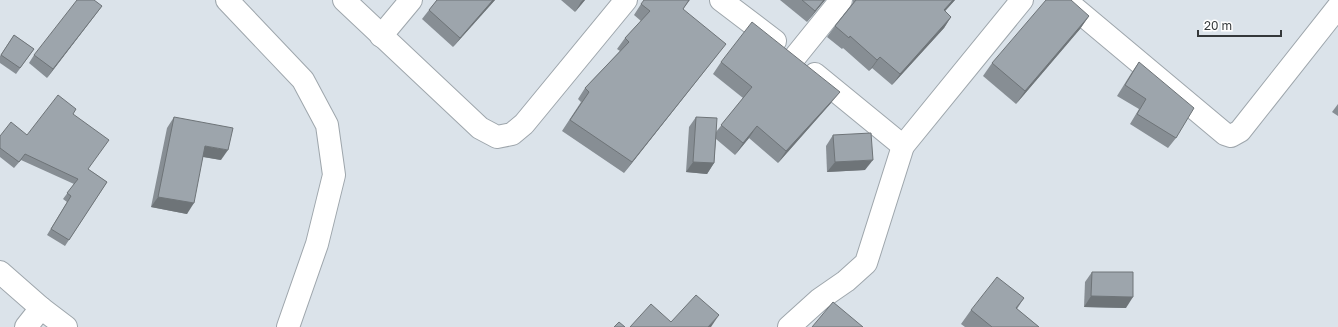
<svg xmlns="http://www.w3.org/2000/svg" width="1338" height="327" font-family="'Golos Text',sans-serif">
	<rect width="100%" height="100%" fill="#dbe3ea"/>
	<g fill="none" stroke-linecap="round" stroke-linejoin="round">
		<defs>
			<g id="minor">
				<path d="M227,0L303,80L327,125L334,175L317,244L288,327"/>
				<path d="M344,0L480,128L497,137L512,134L524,124L626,0"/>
				<path d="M721,0L775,41"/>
				<path d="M1065,0L1225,134L1231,136L1240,131L1338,7"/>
				<path d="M381,36L411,0"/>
				<path d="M795,57L841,0"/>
				<path d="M815,74L903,146"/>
				<path d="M0,272L41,308L66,327"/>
				<path d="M26,327L41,308"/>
				<path d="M789,327L820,299L846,281L866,263L903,146L1022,0"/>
			</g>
		</defs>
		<use href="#minor" stroke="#9ea6ac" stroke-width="24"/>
		<use href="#minor" stroke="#fff" stroke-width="22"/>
	</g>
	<g fill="#878e94">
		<path d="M437,0H495L453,47L422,19L429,10Z"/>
		<path d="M561,0H585L575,12Z"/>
		<path d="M690,0L683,9L718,54L624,173L562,131L581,102L578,99L585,88L620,51L617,49L625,38L641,21L634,15L641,4Z"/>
		<path d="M780,0H825L807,22Z"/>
		<path d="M853,0H955L945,11L951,17L944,28L892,85L872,68L869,71L843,48L842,49L827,37L835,26L852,4L853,2Z"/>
		<path d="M102,6L47,78L29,63L34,55Z"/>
		<path d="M1089,16L1080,29L1016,104L983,76L992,63Z"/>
		<path d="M14,35L34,49L16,74L0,63V56Z"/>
		<path d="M721,62L831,103L778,163L749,138L735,155L716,139L714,163L707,174L686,172L689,127L696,117L716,132L743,98L713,74Z"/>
		<path d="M1139,62L1176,138L1168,148L1130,124L1139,109L1117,96L1132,72Z"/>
		<path d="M1338,104V116L1332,112Z"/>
		<path d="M73,114L88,169L107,182L65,246L47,235L67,202L63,199L74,184L21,160L14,168L0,157V136L27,135Z"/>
		<path d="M174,117L221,160L203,157L187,214L151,207L167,128Z"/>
		<path d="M833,135L865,170L827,172L826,146Z"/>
		<path d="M1092,272L1126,308L1084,307L1085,282Z"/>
		<path d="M1024,298L1017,309L1039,327H965L961,324L971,310Z"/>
	</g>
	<g fill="#6e7478">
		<path d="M493,0H495L453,47L460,38Z"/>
		<path d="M583,0H585L575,12L581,2Z"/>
		<path d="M824,0H825L807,22L815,11Z"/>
		<path d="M953,0H955L936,21L944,10Z"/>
		<path d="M102,6L96,14L47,78L53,69Z"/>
		<path d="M1089,16L1080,29L1016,104L1025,91Z"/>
		<path d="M951,17L944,28L892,85L900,74Z"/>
		<path d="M726,44L718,54L624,173L632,162Z"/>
		<path d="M880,57L872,68L869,71L877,60Z"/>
		<path d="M840,92L831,103L778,163L786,151Z"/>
		<path d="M757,126L749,138L735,155L743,143Z"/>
		<path d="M205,146L228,150L221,160L198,156Z"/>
		<path d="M873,160L865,170L827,172L835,162Z"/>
		<path d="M693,162L714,163L707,174L686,172Z"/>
		<path d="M158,197L194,203L187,214L151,207Z"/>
		<path d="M1091,296L1133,297L1126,308L1084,307Z"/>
		<path d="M719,315L711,327H708Z"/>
	</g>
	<g fill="#9da5ac" stroke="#6e7478">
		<path d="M77,0H94L102,6L53,69L34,55Z"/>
		<path d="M437,0H493L460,38L429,10Z"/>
		<path d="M644,0H689L683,9L726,44L632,162L570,120L589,92L585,88L629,42L625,38L650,11L641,4Z"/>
		<path d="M802,0H824L815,11Z"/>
		<path d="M856,0H953L944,10L951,17L900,74L880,57L877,60L850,36L849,38L835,26Z"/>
		<path d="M1046,0H1071L1089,16L1025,91L992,63Z"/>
		<path d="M752,22L840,92L786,151L757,126L743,143L721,125L752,87L721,62Z"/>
		<path d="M14,35L34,49L20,68L1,55Z"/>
		<path d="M1139,62L1194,108L1176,138L1137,114L1146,99L1125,85Z"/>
		<path d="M58,95L76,109L73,114L109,140L88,169L107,182L69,240L51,229L71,196L67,193L78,179L25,154L19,162L0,148V136L11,122L27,135Z"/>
		<path d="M174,117L233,128L228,150L205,146L194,203L158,197Z"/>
		<path d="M696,117L717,118L714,163L693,162Z"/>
		<path d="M871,133L873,160L835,162L833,135Z"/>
		<path d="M1092,272H1133V297L1091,296Z"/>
		<path d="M997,277L1024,298L1016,308L1039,327H992L971,310Z"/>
		<path d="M696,295L719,315L708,327H630L651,304L671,322Z"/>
		<path d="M833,302L863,327H812Z"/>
		<path d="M619,322L625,327H614Z"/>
	</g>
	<path d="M1198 30v6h83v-6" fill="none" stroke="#34383a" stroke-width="2"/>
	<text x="1204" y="30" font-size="12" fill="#34383a" stroke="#ffffff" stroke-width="3" paint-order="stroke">20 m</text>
</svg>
